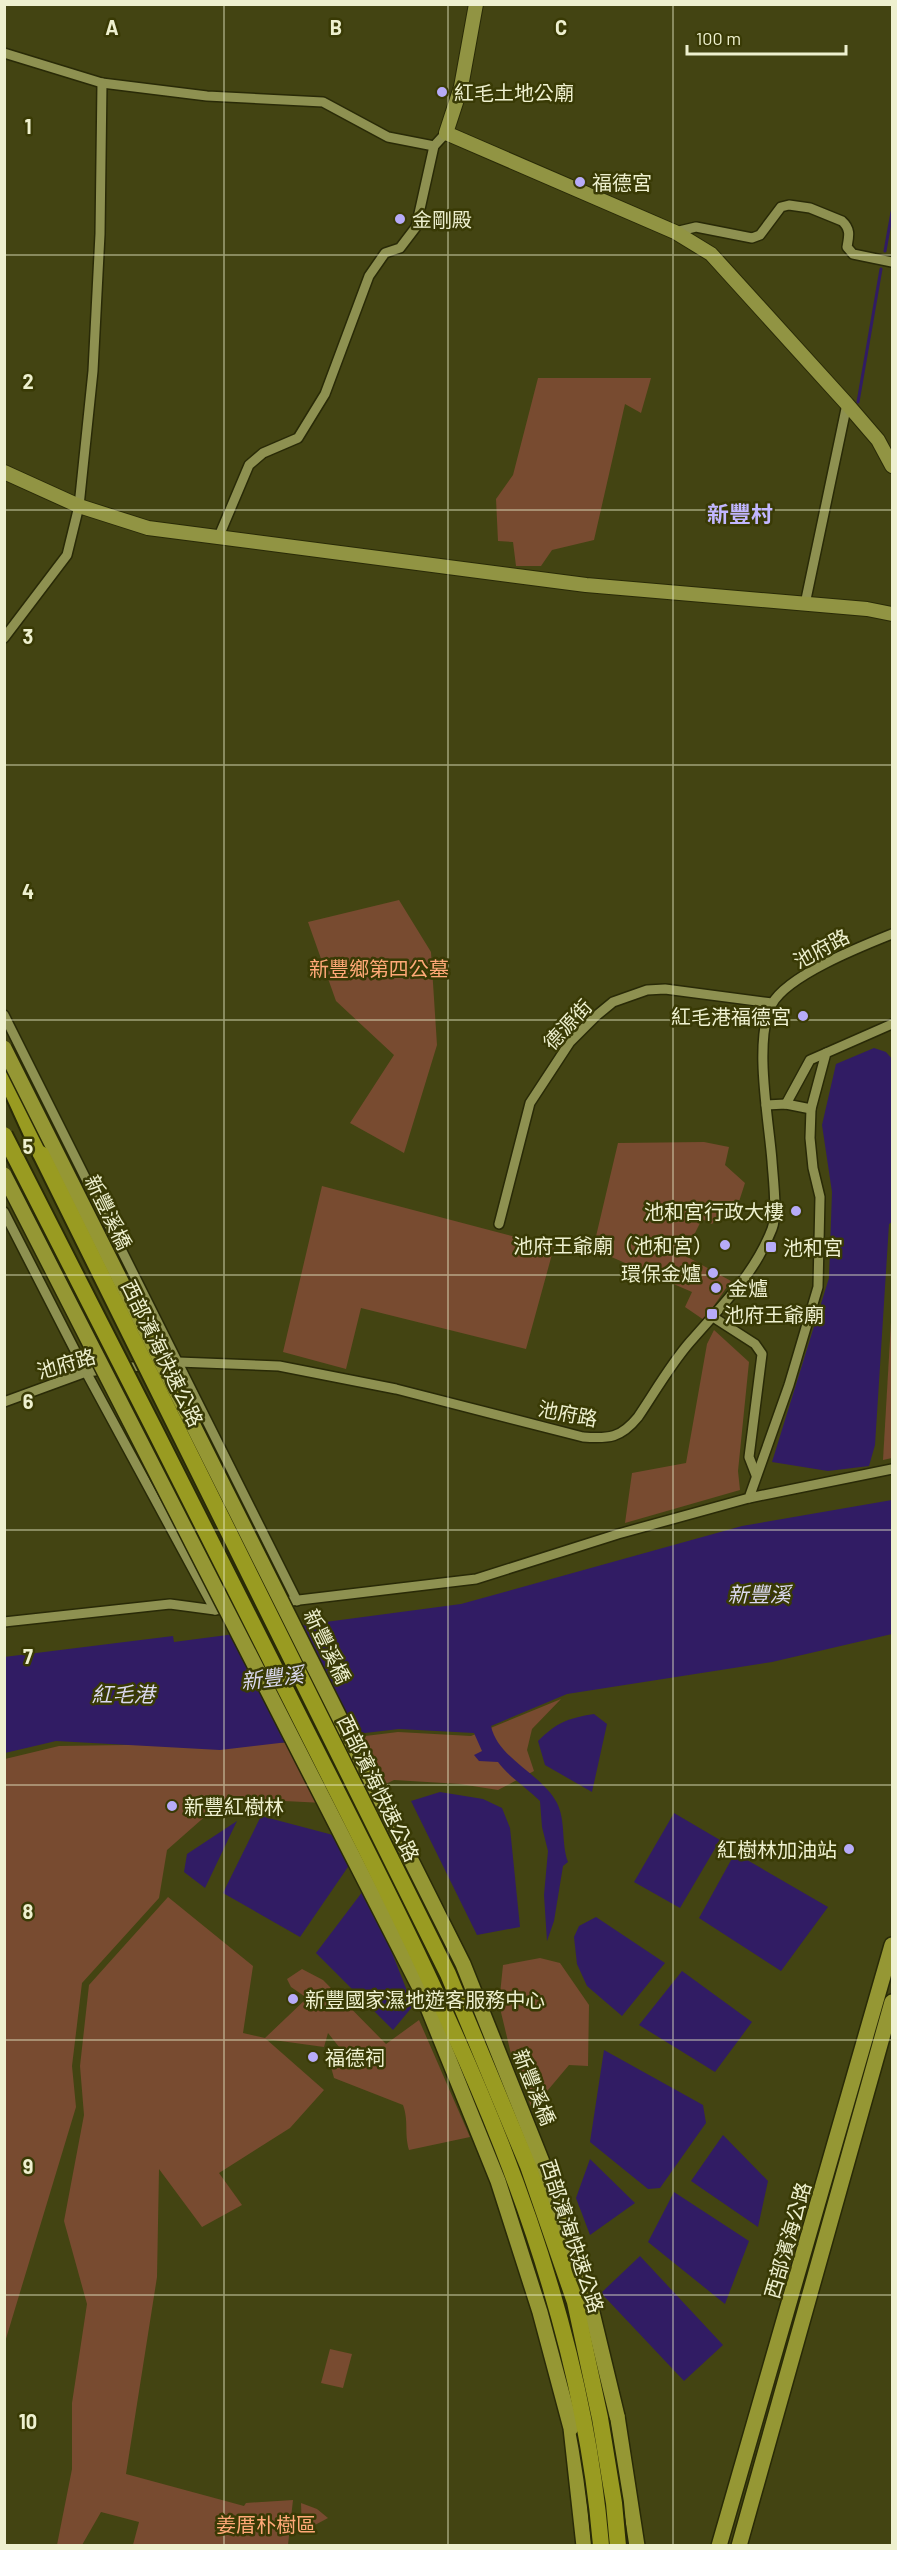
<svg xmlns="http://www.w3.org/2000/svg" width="897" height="2550" font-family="Barlow,'Noto Sans TC',sans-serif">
	<rect width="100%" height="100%" fill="#434412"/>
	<g fill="#784b30">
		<path d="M538,378H651L641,413L625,404L594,540L552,550L541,566H516L513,542L498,541L496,499L513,475Z"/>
		<path d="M399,900L431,952L437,1045L404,1153L350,1123L394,1055L336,1001L308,922Z"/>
		<path d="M704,1142L729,1147L725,1165L745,1183L734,1217L721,1212L712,1224L702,1219L684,1255L731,1281L704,1320L685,1307L692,1292L593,1249L618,1143Z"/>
		<path d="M322,1186L554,1247L526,1349L361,1308L346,1369L283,1352Z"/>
		<path d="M892,1305V1458L883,1460Z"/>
		<path d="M714,1330L749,1362L738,1471L740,1490L625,1523L632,1473L686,1463L707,1344Z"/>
		<path d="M561,1699L532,1729L527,1750L534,1771L498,1790L460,1784L394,1780L344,1804L226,1798L167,1850L159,1898L82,1983L72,2066L76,2107L5,2342V1759L59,1746L316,1742L398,1732L471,1736Z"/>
		<path d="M168,1897L253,1966L243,2033L265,2038L307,1998L291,1987L287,1979L302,1969L323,1980L386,2044L419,2020L470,2137L409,2150C404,2132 409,2122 403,2105L334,2078L331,2067L343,2052L328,2033L324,2047L266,2039L324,2090L290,2128L219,2173L242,2205L202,2227L159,2169L157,2277L126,2474L244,2506L246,2503L293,2500L288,2545H133L139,2522L101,2512L82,2545H57L72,2469V2403L87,2304L64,2221L84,2115L80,2066L89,1985Z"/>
		<path d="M540,1958L560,1963L589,2005L588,2066L569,2065L532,2109L512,2058L499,2004L503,1965Z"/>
		<path d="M330,2349L352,2354L343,2388L321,2383Z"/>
		<path d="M301,2503L317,2509L328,2518L302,2532Z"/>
	</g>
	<g fill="#311c64">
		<path d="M874,1048L886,1052L892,1059V1222L889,1224L875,1445L869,1466L828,1471L772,1462L829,1278L832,1192L822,1125L836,1064Z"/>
		<path d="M892,1500V1634L772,1662L567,1694L491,1726C498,1759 541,1773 557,1803C566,1821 561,1843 568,1862L563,1866L554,1921L547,1941L544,1895L548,1851L542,1827L540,1801C526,1787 509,1777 498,1762L479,1761L474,1755L482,1751L474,1733L399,1729L220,1750L56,1741L5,1753L4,1657L173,1636L174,1642L461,1604L742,1526Z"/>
		<path d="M594,1714L607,1724L592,1792L545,1765L538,1741C556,1723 568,1718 594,1714Z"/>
		<path d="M440,1792L483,1799L502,1808L510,1828L520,1927L477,1935L411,1801Z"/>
		<path d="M674,1813L720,1840L680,1908L634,1882Z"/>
		<path d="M261,1816L352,1840V1861L300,1937L223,1893Z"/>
		<path d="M237,1821L205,1888L184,1872L187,1854Z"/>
		<path d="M735,1853L828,1907L781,1971L699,1918Z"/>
		<path d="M366,1887L413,2006L393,2030L316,1953Z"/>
		<path d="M596,1917L665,1963L622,2016L587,1986L577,1964L574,1937L579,1926Z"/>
		<path d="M682,1971L752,2022L715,2072L639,2025Z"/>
		<path d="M604,2050L703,2105L706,2123L660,2188L648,2189L590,2142Z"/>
		<path d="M723,2135L768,2181L758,2227L691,2181Z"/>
		<path d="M590,2159L635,2203L590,2235L576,2198Z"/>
		<path d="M674,2192L749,2241L725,2304L648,2242Z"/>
		<path d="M640,2256L723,2345L684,2381L601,2293Z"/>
	</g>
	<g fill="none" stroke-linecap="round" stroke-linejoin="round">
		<g stroke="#311c64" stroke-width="3">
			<path d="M885,251L892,212"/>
			<path d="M858,402L881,269"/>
		</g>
		<defs>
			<g id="street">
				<path d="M4,53L102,83L207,96L323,102L388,137L434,146"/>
				<path d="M675,232L696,227L752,238L760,235L781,207L789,205L810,208L842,221C851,229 849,236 847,247L853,254L892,262"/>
				<path d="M219,536L249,465L263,453L298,438L325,394L369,276L385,253L400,248L416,227L434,146L446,133"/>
				<path d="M805,604L847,404"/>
				<path d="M4,638L67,555L79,506L93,371L100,234L102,83"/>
				<path d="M4,1015L297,1601"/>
				<path d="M786,1104L810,1060L826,1053"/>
				<path d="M766,1105L786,1104L811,1109"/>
				<path d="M4,1212L86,1372L215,1610"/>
				<path d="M499,1224L530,1103L570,1042L596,1016L613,1002L647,990L665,989L772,1003"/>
				<path d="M713,1317L755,1344L762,1354L749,1457L756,1475"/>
				<path d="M4,1402L86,1372L178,1362L279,1366L396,1389L583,1437C609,1439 621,1438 638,1417C655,1392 670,1365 690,1342C721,1306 755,1274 772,1229C778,1214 773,1178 772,1161C769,1121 753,1039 772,1004C788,975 862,946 892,934"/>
				<path d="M749,1498L892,1469"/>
				<path d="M4,1622L170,1604L215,1610L476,1579L618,1534L749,1498L789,1385L818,1287L820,1197L813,1168L810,1138L811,1109L826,1053L892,1024"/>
			</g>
			<g id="secondary">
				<path d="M476,4L461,87L446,133L675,232L711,254L847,404L878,440L892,466"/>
				<path d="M4,472L79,506L148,528L586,585L867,609L892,614"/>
			</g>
			<g id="primary">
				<path d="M617,2416L637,2546"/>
				<path d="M571,2428L584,2546"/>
				<path d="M719,2546L892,1945"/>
				<path d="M739,2546L892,2002"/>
			</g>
			<path id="highway" d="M4,1073L41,1154"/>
		</defs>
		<use href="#street" stroke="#292a07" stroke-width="12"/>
		<use href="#secondary" stroke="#292a07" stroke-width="16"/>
		<use href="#primary" stroke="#292a07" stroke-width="18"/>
		<use href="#highway" stroke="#292a07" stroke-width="20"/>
		<use href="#street" stroke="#8e9151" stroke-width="9"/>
		<use href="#secondary" stroke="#919443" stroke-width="14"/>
		<use href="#primary" stroke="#959734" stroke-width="15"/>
		<use href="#highway" stroke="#999b21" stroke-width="16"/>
		<defs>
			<g id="primary-bridge">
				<path d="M4,1048L463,1964L544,2167L591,2308L617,2416"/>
				<path d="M4,1175L420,1988L498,2181L540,2312L571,2428"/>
			</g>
			<g id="highway-bridge">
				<path d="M4,1135C105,1330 203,1526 302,1722C433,1982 577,2250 601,2546"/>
				<path d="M41,1154L448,1974L528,2166L575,2302L600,2418L614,2503L618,2546"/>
			</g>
		</defs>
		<use href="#primary-bridge" stroke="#292a07" stroke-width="18" stroke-linecap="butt"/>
		<use href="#highway-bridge" stroke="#292a07" stroke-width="20" stroke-linecap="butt"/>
		<use href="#primary-bridge" stroke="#959734" stroke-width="15"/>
		<use href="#highway-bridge" stroke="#999b21" stroke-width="16"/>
	</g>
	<path fill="none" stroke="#eef0cf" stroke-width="1.5" stroke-opacity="0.55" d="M224,4V2546M448,4V2546M673,4V2546M4,255H892M4,510H892M4,765H892M4,1020H892M4,1275H892M4,1530H892M4,1785H892M4,2040H892M4,2295H892"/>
	<g fill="#b7abf8" stroke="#393a05" stroke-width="2">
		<circle cx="442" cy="92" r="6"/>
		<circle cx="580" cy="182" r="6"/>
		<circle cx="400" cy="219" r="6"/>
		<circle cx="803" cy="1016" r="6"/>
		<circle cx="796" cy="1211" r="6"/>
		<circle cx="725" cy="1245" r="6"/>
		<rect x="765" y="1241" width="12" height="12" rx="3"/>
		<circle cx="713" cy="1273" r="6"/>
		<circle cx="716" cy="1288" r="6"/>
		<rect x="706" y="1308" width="12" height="12" rx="3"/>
		<circle cx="172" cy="1806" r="6"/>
		<circle cx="849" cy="1849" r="6"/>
		<circle cx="293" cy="1999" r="6"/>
		<circle cx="313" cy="2057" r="6"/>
	</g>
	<g text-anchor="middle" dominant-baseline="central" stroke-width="5" stroke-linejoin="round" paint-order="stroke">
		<g font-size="20" fill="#eef0cf" stroke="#393a05" text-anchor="start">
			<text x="454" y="92">紅毛土地公廟</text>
			<text x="592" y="182">福德宮</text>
			<text x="412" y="219">金剛殿</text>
			<text x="791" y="1016" text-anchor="end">紅毛港福德宮</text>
			<text x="784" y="1211" text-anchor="end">池和宮行政大樓</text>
			<text x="713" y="1245" text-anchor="end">池府王爺廟（池和宮）</text>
			<text x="783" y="1247">池和宮</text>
			<text x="701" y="1273" text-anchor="end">環保金爐</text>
			<text x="728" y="1288">金爐</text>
			<text x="724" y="1314">池府王爺廟</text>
			<text x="184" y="1806">新豐紅樹林</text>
			<text x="837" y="1849" text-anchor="end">紅樹林加油站</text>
			<text x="305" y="1999">新豐國家濕地遊客服務中心</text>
			<text x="325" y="2057">福德祠</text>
		</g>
		<g font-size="20" fill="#eef0cf" stroke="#393a05">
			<text transform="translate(821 948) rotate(-28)">池府路</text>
			<text transform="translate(567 1024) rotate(-47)">德源街</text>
			<text transform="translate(109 1212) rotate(64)">新豐溪橋</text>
			<text transform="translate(163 1353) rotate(64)">西部濱海快速公路</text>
			<text transform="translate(66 1363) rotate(-16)">池府路</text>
			<text transform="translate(568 1413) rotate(11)">池府路</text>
			<text transform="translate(328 1646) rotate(64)">新豐溪橋</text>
			<text transform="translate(379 1788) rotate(64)">西部濱海快速公路</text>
			<text transform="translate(535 2087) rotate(68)">新豐溪橋</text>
			<text transform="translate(573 2236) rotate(72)">西部濱海快速公路</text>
			<text transform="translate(787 2240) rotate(-74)">西部濱海公路</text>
		</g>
		<g font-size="20" fill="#ffa977" stroke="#393a05">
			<text x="379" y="968">新豐鄉第四公墓</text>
			<text x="266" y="2524">姜厝朴樹區</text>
		</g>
		<g font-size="21" font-style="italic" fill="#dbd9ef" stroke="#393a05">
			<text x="759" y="1593">新豐溪</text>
			<text transform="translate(272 1677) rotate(-7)">新豐溪</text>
			<text x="123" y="1693">紅毛港</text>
		</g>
		<g font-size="22" font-weight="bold" fill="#c2b7ff" stroke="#393a05">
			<text x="740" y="513">新豐村</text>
		</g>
	</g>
	<g font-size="20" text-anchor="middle" font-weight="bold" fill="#eef0cf" stroke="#393a05" stroke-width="5" stroke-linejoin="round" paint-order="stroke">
		<text x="112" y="35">A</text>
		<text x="336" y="35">B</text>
		<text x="561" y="35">C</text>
		<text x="28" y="134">1</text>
		<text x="28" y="389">2</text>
		<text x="28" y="644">3</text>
		<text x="28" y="899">4</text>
		<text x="28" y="1154">5</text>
		<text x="28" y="1409">6</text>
		<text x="28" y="1664">7</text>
		<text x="28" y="1919">8</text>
		<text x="28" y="2174">9</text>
		<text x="28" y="2429">10</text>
	</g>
	<rect width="897" height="2550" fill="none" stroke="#eef0cf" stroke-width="12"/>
	<path d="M687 45v9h159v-9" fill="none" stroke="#eef0cf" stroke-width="3"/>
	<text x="696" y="45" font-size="18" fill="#eef0cf" stroke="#393a05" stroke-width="4.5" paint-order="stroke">100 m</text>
</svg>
